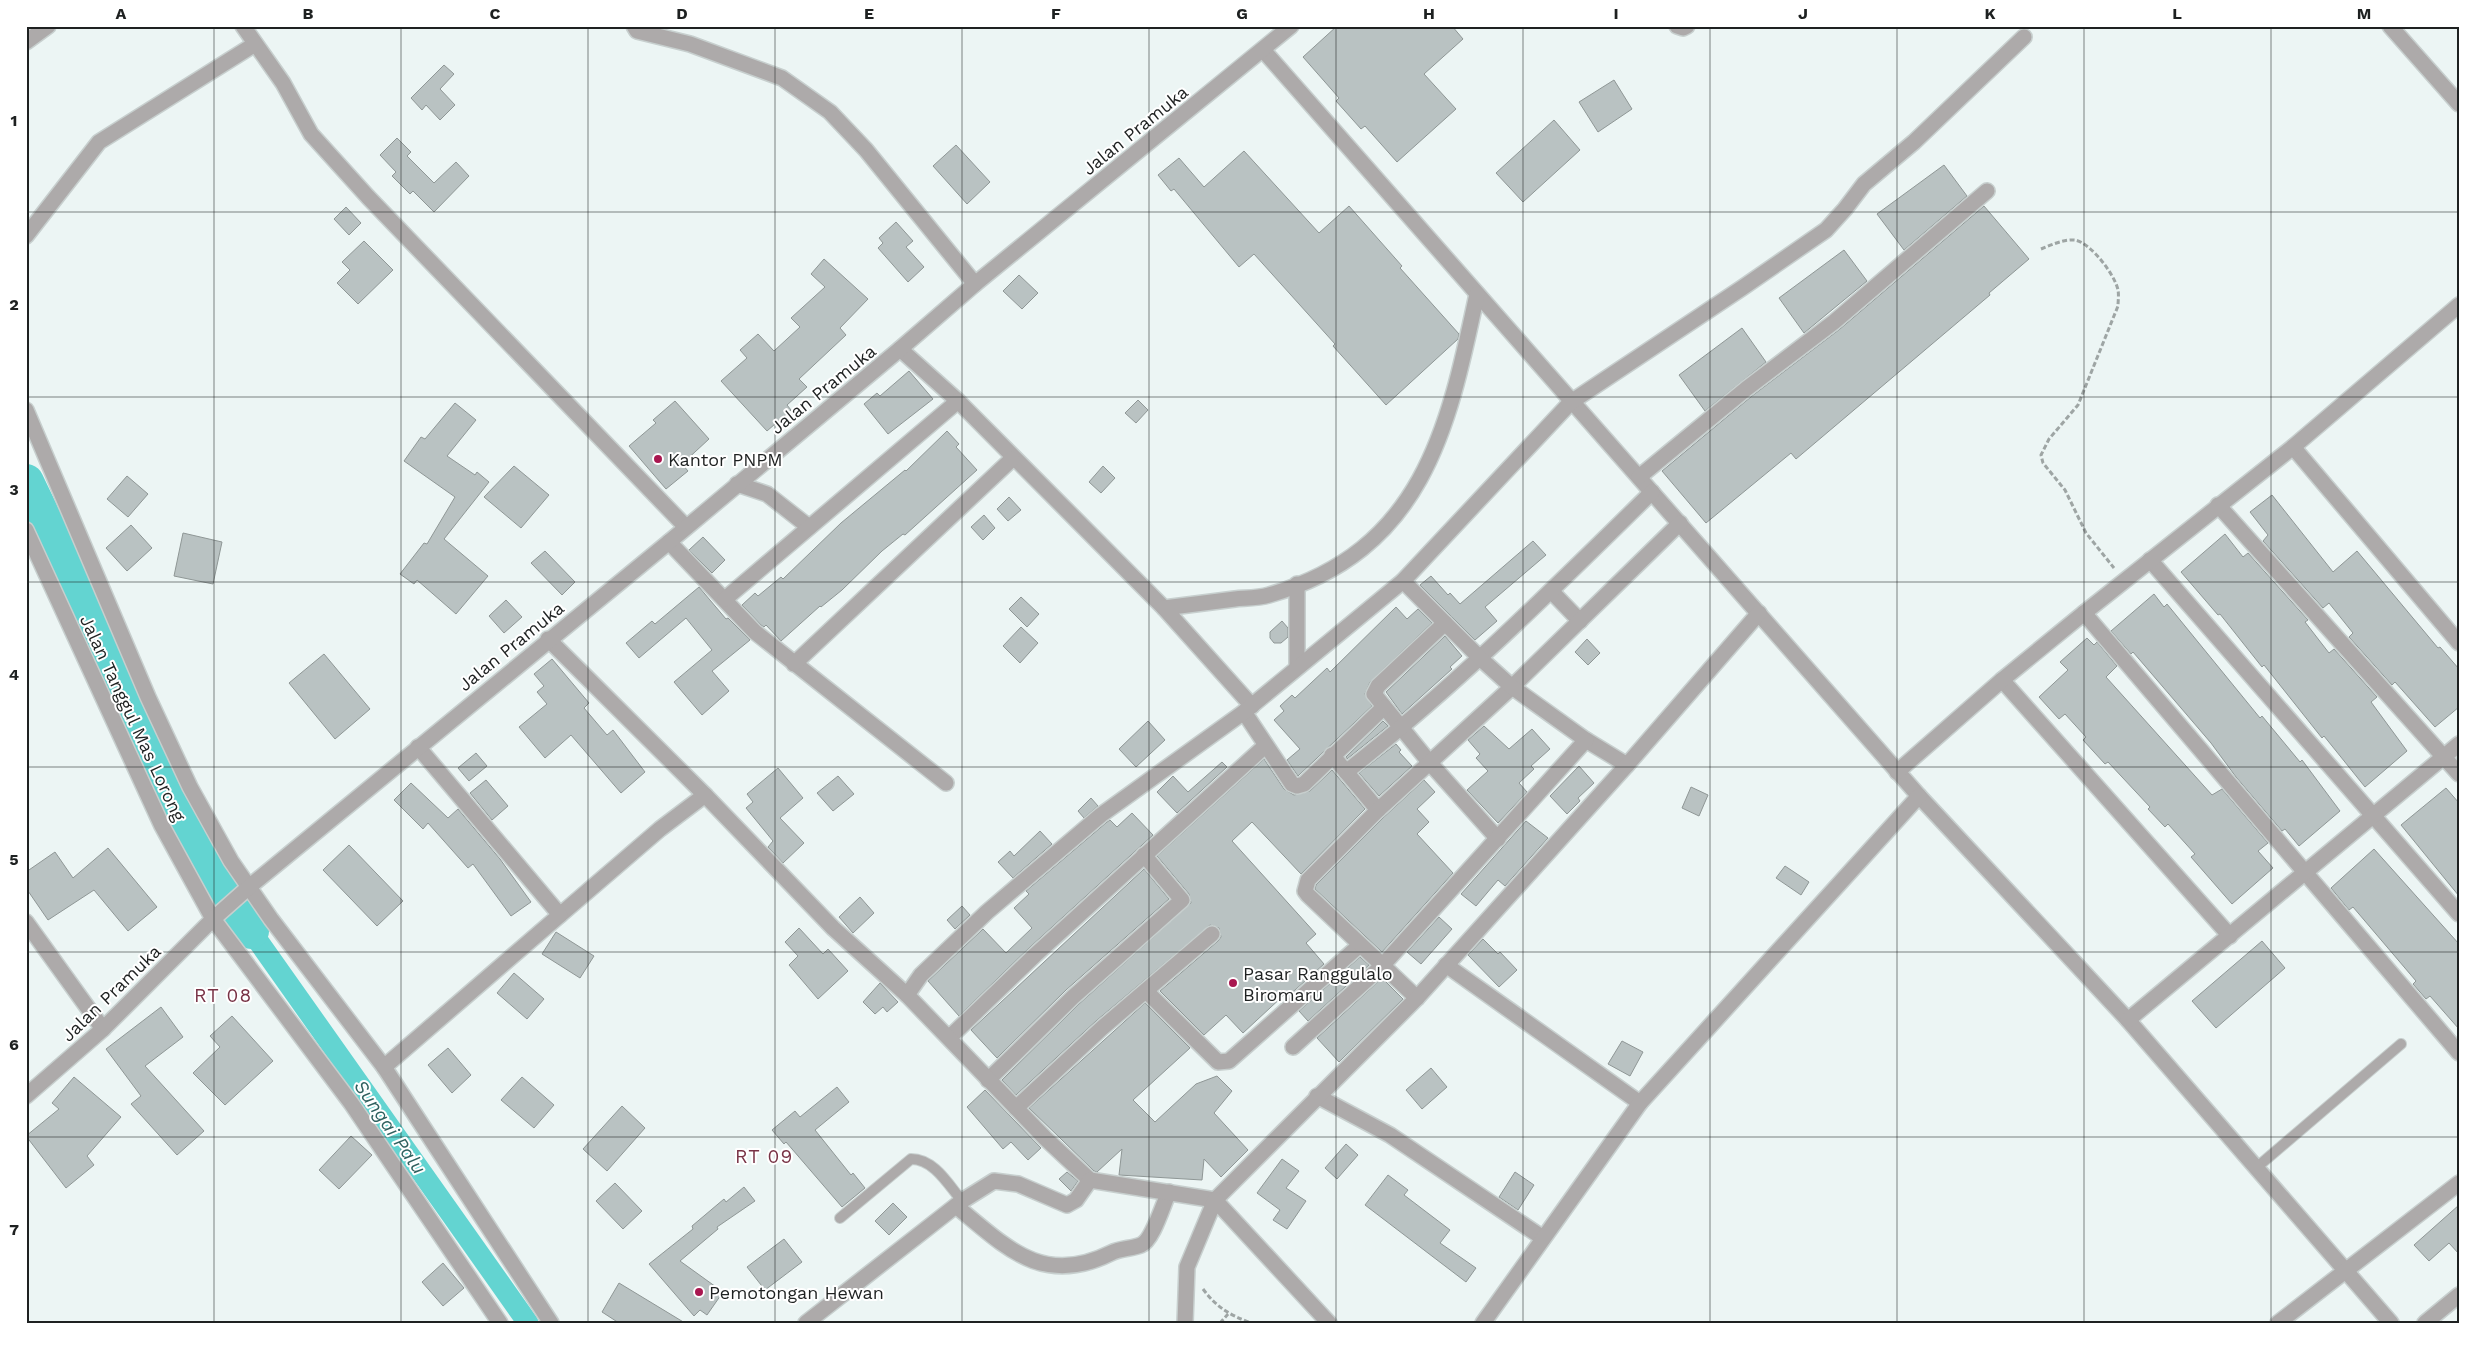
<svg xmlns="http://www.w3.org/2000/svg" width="2485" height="1349" font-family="'Work Sans',sans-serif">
	<rect width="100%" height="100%" fill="#ecf5f4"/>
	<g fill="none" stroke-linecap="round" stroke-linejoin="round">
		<path stroke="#63d4d1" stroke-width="21" d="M251,931L528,1323"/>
		<path stroke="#63d4d1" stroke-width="36" d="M26,482L214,874L251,931"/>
	</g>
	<g fill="#b9c2c2" stroke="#8f9796">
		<path d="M1337,26H1452L1463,39L1424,74L1456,109L1397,162L1365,126L1361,129L1336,101L1339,98L1303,57Z"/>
		<path d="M444,65L454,74L440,89L455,105L440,120L426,105L422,110L411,98Z"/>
		<path d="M1614,80L1632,109L1598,132L1579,102Z"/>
		<path d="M1554,120L1580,150L1523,202L1496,173Z"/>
		<path d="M397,138L411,152L407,156L434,183L456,162L469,176L434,212L413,191L410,194L392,176L396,172L380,155Z"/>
		<path d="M956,145L990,182L967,204L933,166Z"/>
		<path d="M1244,151L1319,233L1349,206L1402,266L1400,268L1459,334L1458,339L1386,405L1333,346L1335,344L1254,254L1239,267L1174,189L1171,191L1158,175L1179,158L1204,187Z"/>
		<path d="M1944,165L1967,196L1904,250L1877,214Z"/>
		<path d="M1984,206L2029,259L1989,293L1990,295L1796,459L1791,453L1706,523L1662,471L1752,396L1840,329Z"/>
		<path d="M346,207L361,223L349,235L334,219Z"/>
		<path d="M896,222L913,241L906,247L924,267L908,282L878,248L883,243L879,238Z"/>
		<path d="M364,241L393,270L358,304L337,283L350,270L342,262Z"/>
		<path d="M1844,250L1867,281L1804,333L1779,298Z"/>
		<path d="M824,259L868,299L840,328L846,335L799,379L807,387L787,405L791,410L767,431L721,381L747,358L740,350L758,334L774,351L800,327L791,318L825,287L811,274Z"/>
		<path d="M1019,275L1038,293L1022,309L1003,291Z"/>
		<path d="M1742,328L1766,362L1705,411L1679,375Z"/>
		<path d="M909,371L933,399L888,434L864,404L877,393L880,396Z"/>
		<path d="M1138,400L1148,410L1136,423L1125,413Z"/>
		<path d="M675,401L709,439L682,464L688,471L666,489L629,446L656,423L653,420Z"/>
		<path d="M455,403L476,420L447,456L475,475L477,472L489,482L444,539L488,576L456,614L417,580L414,584L400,574L424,543L427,544L455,497L404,461L421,437L425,439Z"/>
		<path d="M947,431L959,444L956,447L977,470L905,535L903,534L882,551L842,590L821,607L820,606L781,641L766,625L764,627L761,625L742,605L755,593L758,596L781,577L783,579L841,523L905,470L906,471Z"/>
		<path d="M514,466L549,495L521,528L484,497Z"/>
		<path d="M1103,466L1115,478L1101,493L1089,482Z"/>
		<path d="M127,476L148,494L128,517L107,499Z"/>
		<path d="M2272,495L2333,572L2357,551L2438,648L2440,647L2459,669V707L2435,727L2395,682L2392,685L2349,637L2353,633L2329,603L2323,608L2263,541L2268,535L2250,512Z"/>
		<path d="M1009,497L1021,510L1008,521L997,509Z"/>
		<path d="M984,515L995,528L983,540L971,527Z"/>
		<path d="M131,525L152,548L127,571L106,548Z"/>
		<path d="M183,533L222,542L213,584L174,576Z"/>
		<path d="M2225,534L2243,557L2248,553L2308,620L2305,622L2329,653L2334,649L2377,697L2371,702L2407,751L2365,787L2324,736L2322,738L2264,665L2262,667L2220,614L2218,615L2181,572Z"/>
		<path d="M703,537L725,560L712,573L689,550Z"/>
		<path d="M1533,541L1546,555L1485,607L1497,621L1475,640L1420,585L1431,576L1448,595L1450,593L1460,604Z"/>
		<path d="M545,551L575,582L562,595L531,563Z"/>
		<path d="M699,587L726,619L728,618L750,640L712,671L729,691L702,715L674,682L712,650L686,618L639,658L626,643L652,621L655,624Z"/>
		<path d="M2154,594L2164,607L2167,604L2260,718L2262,716L2300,762L2302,760L2340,811L2299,846L2285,829L2282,831L2236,777L2211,743L2133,652L2131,654L2111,631Z"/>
		<path d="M1021,597L1039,614L1027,627L1009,609Z"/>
		<path d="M506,600L522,617L504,633L489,616Z"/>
		<path d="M1396,607L1407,619L1418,609L1432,623L1370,682L1365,694L1372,706L1298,776L1287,760L1300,749L1274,720L1284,711L1280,706L1292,695L1295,698L1327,668L1330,672Z"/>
		<path d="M1282,621L1288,628V637L1281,643H1274L1270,638V632Z"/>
		<path d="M1021,627L1038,643L1020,663L1003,646Z"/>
		<path d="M1445,636L1462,656L1450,667L1452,669L1402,714L1386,692Z"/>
		<path d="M2087,638L2094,645L2097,642L2117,666L2106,677L2212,795L2222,789L2268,843L2258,851L2273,868L2232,904L2191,857L2195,854L2168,824L2165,827L2148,809L2150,807L2108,762L2105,764L2083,740L2086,737L2065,714L2059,719L2039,697L2068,670L2060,662Z"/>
		<path d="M1587,639L1600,653L1588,665L1575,652Z"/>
		<path d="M324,654L370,709L335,739L289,683Z"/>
		<path d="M552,659L589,703L584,708L607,735L613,730L645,772L621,793L571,735L545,758L519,727L547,704L537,692L544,686L534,674Z"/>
		<path d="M1148,721L1165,740L1136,767L1119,749Z"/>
		<path d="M1383,721L1388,726L1347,759L1346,757Z"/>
		<path d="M1484,726L1509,749L1532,729L1550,749L1531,766L1534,769L1519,783L1527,792L1498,823L1467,790L1488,771L1476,758L1480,754L1468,740Z"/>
		<path d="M1396,744L1401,750L1399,752L1412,766L1379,796L1359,773Z"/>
		<path d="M476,753L487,766L469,781L458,768Z"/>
		<path d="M1264,759L1284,789L1294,795L1310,791L1332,770L1365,809L1301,874L1252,822L1232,841L1316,934L1306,943L1324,964L1286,998L1284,995L1243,1033L1226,1015L1204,1035L1160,991L1218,941L1221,937L1219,928L1210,925L1096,1021L1016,1095L1002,1080L1079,1004L1191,903L1189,894L1157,856Z"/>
		<path d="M1222,762L1227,767L1177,813L1157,792L1173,776L1188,792Z"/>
		<path d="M1579,766L1594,783L1578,798L1580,801L1567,814L1550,796Z"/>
		<path d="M778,768L803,798L780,818L804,843L783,863L768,847L773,841L746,808L753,802L747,794Z"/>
		<path d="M838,776L854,794L833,811L817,793Z"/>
		<path d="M486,780L508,806L492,820L470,793Z"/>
		<path d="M1424,780L1435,792L1417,809L1429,822L1417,834L1453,873L1382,952L1315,889L1316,885L1384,817Z"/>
		<path d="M411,783L448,818L458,809L500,859L531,902L511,916L473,864L468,868L428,823L423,829L394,800Z"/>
		<path d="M1691,787L1708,795L1699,816L1682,808Z"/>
		<path d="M2446,788L2459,803V896L2401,825Z"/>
		<path d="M1091,798L1098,806L1084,818L1078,811Z"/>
		<path d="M1132,813L1153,835L1029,948L959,1016L928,981L983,929L1006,953L1032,928L1014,908L1029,894L1026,891L1107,822L1110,820L1117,827Z"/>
		<path d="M1526,821L1548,838L1505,886L1498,880L1476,906L1461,894Z"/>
		<path d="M1040,831L1052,844L1013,878L998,862L1010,851L1014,856Z"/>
		<path d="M349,845L403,901L377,926L323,870Z"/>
		<path d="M108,848L157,907L128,931L94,890L48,920L26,888V872L55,852L73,878Z"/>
		<path d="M2374,849L2459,944V1029L2430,996L2426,999L2413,984L2416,981L2353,907L2349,910L2331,888Z"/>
		<path d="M1785,866L1809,882L1801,895L1776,878Z"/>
		<path d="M1144,869L1169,899L1066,990L997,1058L971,1030Z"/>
		<path d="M860,897L874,913L853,933L839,917Z"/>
		<path d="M962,906L970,915L955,929L947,920Z"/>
		<path d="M1439,917L1452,929L1421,964L1407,952Z"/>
		<path d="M799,928L823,954L828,949L848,971L818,999L789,965L798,956L785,942Z"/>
		<path d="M556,932L594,956L580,978L542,954Z"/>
		<path d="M1483,939L1498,954L1500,952L1517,970L1499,987L1468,955Z"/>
		<path d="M2262,941L2285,968L2216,1028L2192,1001Z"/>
		<path d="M1360,957L1369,965L1308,1021L1299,1011Z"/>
		<path d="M514,973L544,999L527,1019L497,993Z"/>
		<path d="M1382,978L1403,999L1339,1062L1317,1038Z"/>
		<path d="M880,983L898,1002L887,1012L883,1007L875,1014L863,1002Z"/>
		<path d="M1145,1003L1190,1048L1133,1100L1155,1122L1196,1084L1217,1076L1232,1091L1214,1113L1248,1150L1221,1177L1204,1159L1202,1180L1119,1175L1122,1149L1097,1172L1094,1171L1029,1108Z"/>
		<path d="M161,1007L183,1037L145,1066L204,1131L177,1155L131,1104L141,1096L106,1049Z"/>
		<path d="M232,1016L273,1061L225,1105L193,1073L220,1047L210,1036Z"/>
		<path d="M1622,1041L1643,1052L1630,1076L1608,1064Z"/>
		<path d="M448,1048L471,1075L452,1093L428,1065Z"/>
		<path d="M1431,1068L1447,1087L1422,1109L1406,1090Z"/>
		<path d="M74,1077L121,1117L87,1156L94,1165L66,1188L26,1136L59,1109L52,1103Z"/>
		<path d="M522,1077L554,1105L534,1128L501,1100Z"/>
		<path d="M837,1087L849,1102L815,1130L851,1175L853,1173L865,1188L842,1207L786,1142L784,1144L772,1130L795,1111L800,1117Z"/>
		<path d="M985,1090L1041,1148L1028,1160L1011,1142L1003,1149L967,1107Z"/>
		<path d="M622,1106L645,1128L607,1171L583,1149Z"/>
		<path d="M351,1136L372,1155L339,1189L319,1170Z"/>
		<path d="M1346,1144L1358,1155L1337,1179L1325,1168Z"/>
		<path d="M1282,1159L1299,1171L1286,1188L1306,1201L1287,1229L1273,1220L1280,1210L1257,1193Z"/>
		<path d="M1067,1172L1078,1181L1071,1191L1059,1179Z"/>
		<path d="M1515,1172L1534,1185L1518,1210L1499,1197Z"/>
		<path d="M1388,1175L1408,1190L1404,1195L1450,1230L1440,1243L1476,1268L1466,1282L1365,1205Z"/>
		<path d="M615,1183L642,1211L623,1229L596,1201Z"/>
		<path d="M744,1187L755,1201L717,1227L718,1229L680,1261L723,1292L707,1315L700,1310L694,1316L649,1264L693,1229L692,1226L724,1199L726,1202Z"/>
		<path d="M893,1203L907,1217L889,1235L875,1221Z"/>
		<path d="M2459,1205V1254L2449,1243L2429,1261L2414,1245Z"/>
		<path d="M784,1239L802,1262L765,1290L747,1267Z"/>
		<path d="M443,1263L464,1288L443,1306L422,1282Z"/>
		<path d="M619,1283L685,1323H619L602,1312Z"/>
	</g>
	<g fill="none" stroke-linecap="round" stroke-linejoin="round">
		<defs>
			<g id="service">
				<path d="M2256,1168L2401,1044"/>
				<path d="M840,1218L911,1159C934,1159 948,1184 962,1201"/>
			</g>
			<g id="minor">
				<path d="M243,26L283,83L311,134L368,197L686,527"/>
				<path d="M634,26L637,31L690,44L782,78L830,112L866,150L975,284"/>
				<path d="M1677,26L1683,28L1687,26"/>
				<path d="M2390,26L2459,104"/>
				<path d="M26,42L48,26"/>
				<path d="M1263,50L1919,796L2128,1020L2391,1323"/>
				<path d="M26,236L99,142L255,44"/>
				<path d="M900,349L958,401L1164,608C1188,605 1212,602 1235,599C1246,598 1259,598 1269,595C1422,551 1448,431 1477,294"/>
				<path d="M26,410L148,697L190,787L231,861L271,919L384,1067L551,1323"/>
				<path d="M2293,447L2459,643"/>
				<path d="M1639,477L1746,389L1834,322L1987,191"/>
				<path d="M737,484L767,494L809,527"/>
				<path d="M2218,505L2459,774"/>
				<path d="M26,530L162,826L213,919L351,1103L500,1323"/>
				<path d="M669,542L755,632L946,783"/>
				<path d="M2150,560L2459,914"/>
				<path d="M1297,584V667"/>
				<path d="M1551,591L1580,621"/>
				<path d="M725,599L958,401"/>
				<path d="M1164,608L1252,706"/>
				<path d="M2084,613L2459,1053"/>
				<path d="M1445,623L1378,686L1374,694L1430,763L1498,839"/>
				<path d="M548,639L705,795L833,928L907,995"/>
				<path d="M794,664L1012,459"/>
				<path d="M2002,680L2230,936"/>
				<path d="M1244,712L1292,784L1297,786L1304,784L1384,707"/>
				<path d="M1586,740L1627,765"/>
				<path d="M1332,755L1378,810"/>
				<path d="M1346,772C1455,687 1553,589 1652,492"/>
				<path d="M1897,772L2002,680L2084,613L2293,447L2459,305"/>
				<path d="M560,915L660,829L705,795"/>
				<path d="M26,922L103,1029"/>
				<path d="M1446,965L1640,1103"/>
				<path d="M1146,991L1218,1062L1229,1061L1360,945"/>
				<path d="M1417,998L1308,895L1305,891L1308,880L1378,810L1512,687L1680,523"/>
				<path d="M2128,1020L2459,744"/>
				<path d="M950,1037L1035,955L1265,746"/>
				<path d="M1293,1047L1382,966L1586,740L1512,687L1481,659L1403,581"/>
				<path d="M384,1067L560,915L418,747"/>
				<path d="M988,1080L1073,997L1182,900L1144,855"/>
				<path d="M26,1096L103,1029L213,919L249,887L669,542L900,349L975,284L1291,26"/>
				<path d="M1317,1096L1390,1135L1543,1238"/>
				<path d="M1016,1108L1102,1028L1212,934"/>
				<path d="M1090,1180L1045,1138L907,995L921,975L987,912L1101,815L1244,712L1403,581L1571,402L1742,288L1826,230L1845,209L1864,184L1914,142L2024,37"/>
				<path d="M956,1206C1007,1248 1043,1287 1111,1253C1121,1248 1131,1249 1141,1245C1153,1240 1163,1204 1169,1192"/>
				<path d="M806,1323L962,1201L994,1181L1018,1184L1067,1205L1076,1200L1090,1180L1215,1200L1417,998L1627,765L1759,613"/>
				<path d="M1185,1323L1187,1267L1215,1200L1329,1323"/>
				<path d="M1483,1323L1640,1103L1919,796"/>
				<path d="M2278,1323L2459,1183"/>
				<path d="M2425,1323L2459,1295"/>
			</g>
		</defs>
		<use href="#service" stroke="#c7cfce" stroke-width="12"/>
		<use href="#minor" stroke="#c7cfce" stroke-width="18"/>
		<g stroke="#9ea5a4" stroke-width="3" stroke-dasharray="5 2.5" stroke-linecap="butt">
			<path d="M2041,249C2051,245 2064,239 2075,240C2091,243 2115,275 2118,290C2119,295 2118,301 2118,306L2078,405L2049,439L2041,455L2043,463L2065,490L2086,533L2114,568"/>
			<path d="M1203,1289C1217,1308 1230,1315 1251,1323"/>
			<path d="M1220,1323L1228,1314"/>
		</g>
		<use href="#service" stroke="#adaaaa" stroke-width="10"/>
		<use href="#minor" stroke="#adaaaa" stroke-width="15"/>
	</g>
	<path fill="none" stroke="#1e2121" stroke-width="1" stroke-opacity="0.55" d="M214,26V1323M401,26V1323M588,26V1323M775,26V1323M962,26V1323M1149,26V1323M1336,26V1323M1523,26V1323M1710,26V1323M1897,26V1323M2084,26V1323M2271,26V1323M26,212H2459M26,397H2459M26,582H2459M26,767H2459M26,952H2459M26,1137H2459"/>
	<g fill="#a91750" stroke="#fff" stroke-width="2">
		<circle cx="658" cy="459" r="5"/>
		<circle cx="1233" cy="983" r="5"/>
		<circle cx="699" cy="1292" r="5"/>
	</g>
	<g text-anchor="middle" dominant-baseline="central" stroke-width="4" stroke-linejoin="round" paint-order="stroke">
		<g font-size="18" fill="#1e2121" stroke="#fff">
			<text transform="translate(1135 130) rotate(-39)">Jalan Pramuka</text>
			<text transform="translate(823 389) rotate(-39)">Jalan Pramuka</text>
			<text transform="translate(511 646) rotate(-39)">Jalan Pramuka</text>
			<text transform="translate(133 718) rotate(65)">Jalan Tanggul Mas Lorong</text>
			<text transform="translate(111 993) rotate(-44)">Jalan Pramuka</text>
		</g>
		<g font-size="18" fill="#1e2121" stroke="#fff" text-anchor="start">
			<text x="668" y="459">Kantor PNPM</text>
			<text x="1243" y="973">Pasar Ranggulalo<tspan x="1243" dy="21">Biromaru</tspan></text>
			<text x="709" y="1292">Pemotongan Hewan</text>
		</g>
		<g font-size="19" letter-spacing="1" fill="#783245" stroke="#fff">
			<text x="223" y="995">RT 08</text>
			<text x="764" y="1156">RT 09</text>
		</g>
		<g font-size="19" font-style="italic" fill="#30615f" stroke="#fff">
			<text transform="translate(390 1127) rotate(55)">Sungai Palu</text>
		</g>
	</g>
	<rect width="2485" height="1349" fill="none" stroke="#ffffff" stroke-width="55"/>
	<rect x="28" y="28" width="2430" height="1294" fill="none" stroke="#1e2121" stroke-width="2"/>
	<g font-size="16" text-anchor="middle" font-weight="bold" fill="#1e2121">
		<text x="121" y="19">A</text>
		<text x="308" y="19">B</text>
		<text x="495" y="19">C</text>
		<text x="682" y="19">D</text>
		<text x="869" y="19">E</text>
		<text x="1056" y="19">F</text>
		<text x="1242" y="19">G</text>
		<text x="1429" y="19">H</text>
		<text x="1616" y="19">I</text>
		<text x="1803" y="19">J</text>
		<text x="1990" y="19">K</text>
		<text x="2177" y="19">L</text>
		<text x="2364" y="19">M</text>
		<text x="14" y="126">1</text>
		<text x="14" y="310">2</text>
		<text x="14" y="495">3</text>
		<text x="14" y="680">4</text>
		<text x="14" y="865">5</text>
		<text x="14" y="1050">6</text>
		<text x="14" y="1235">7</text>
	</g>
</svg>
